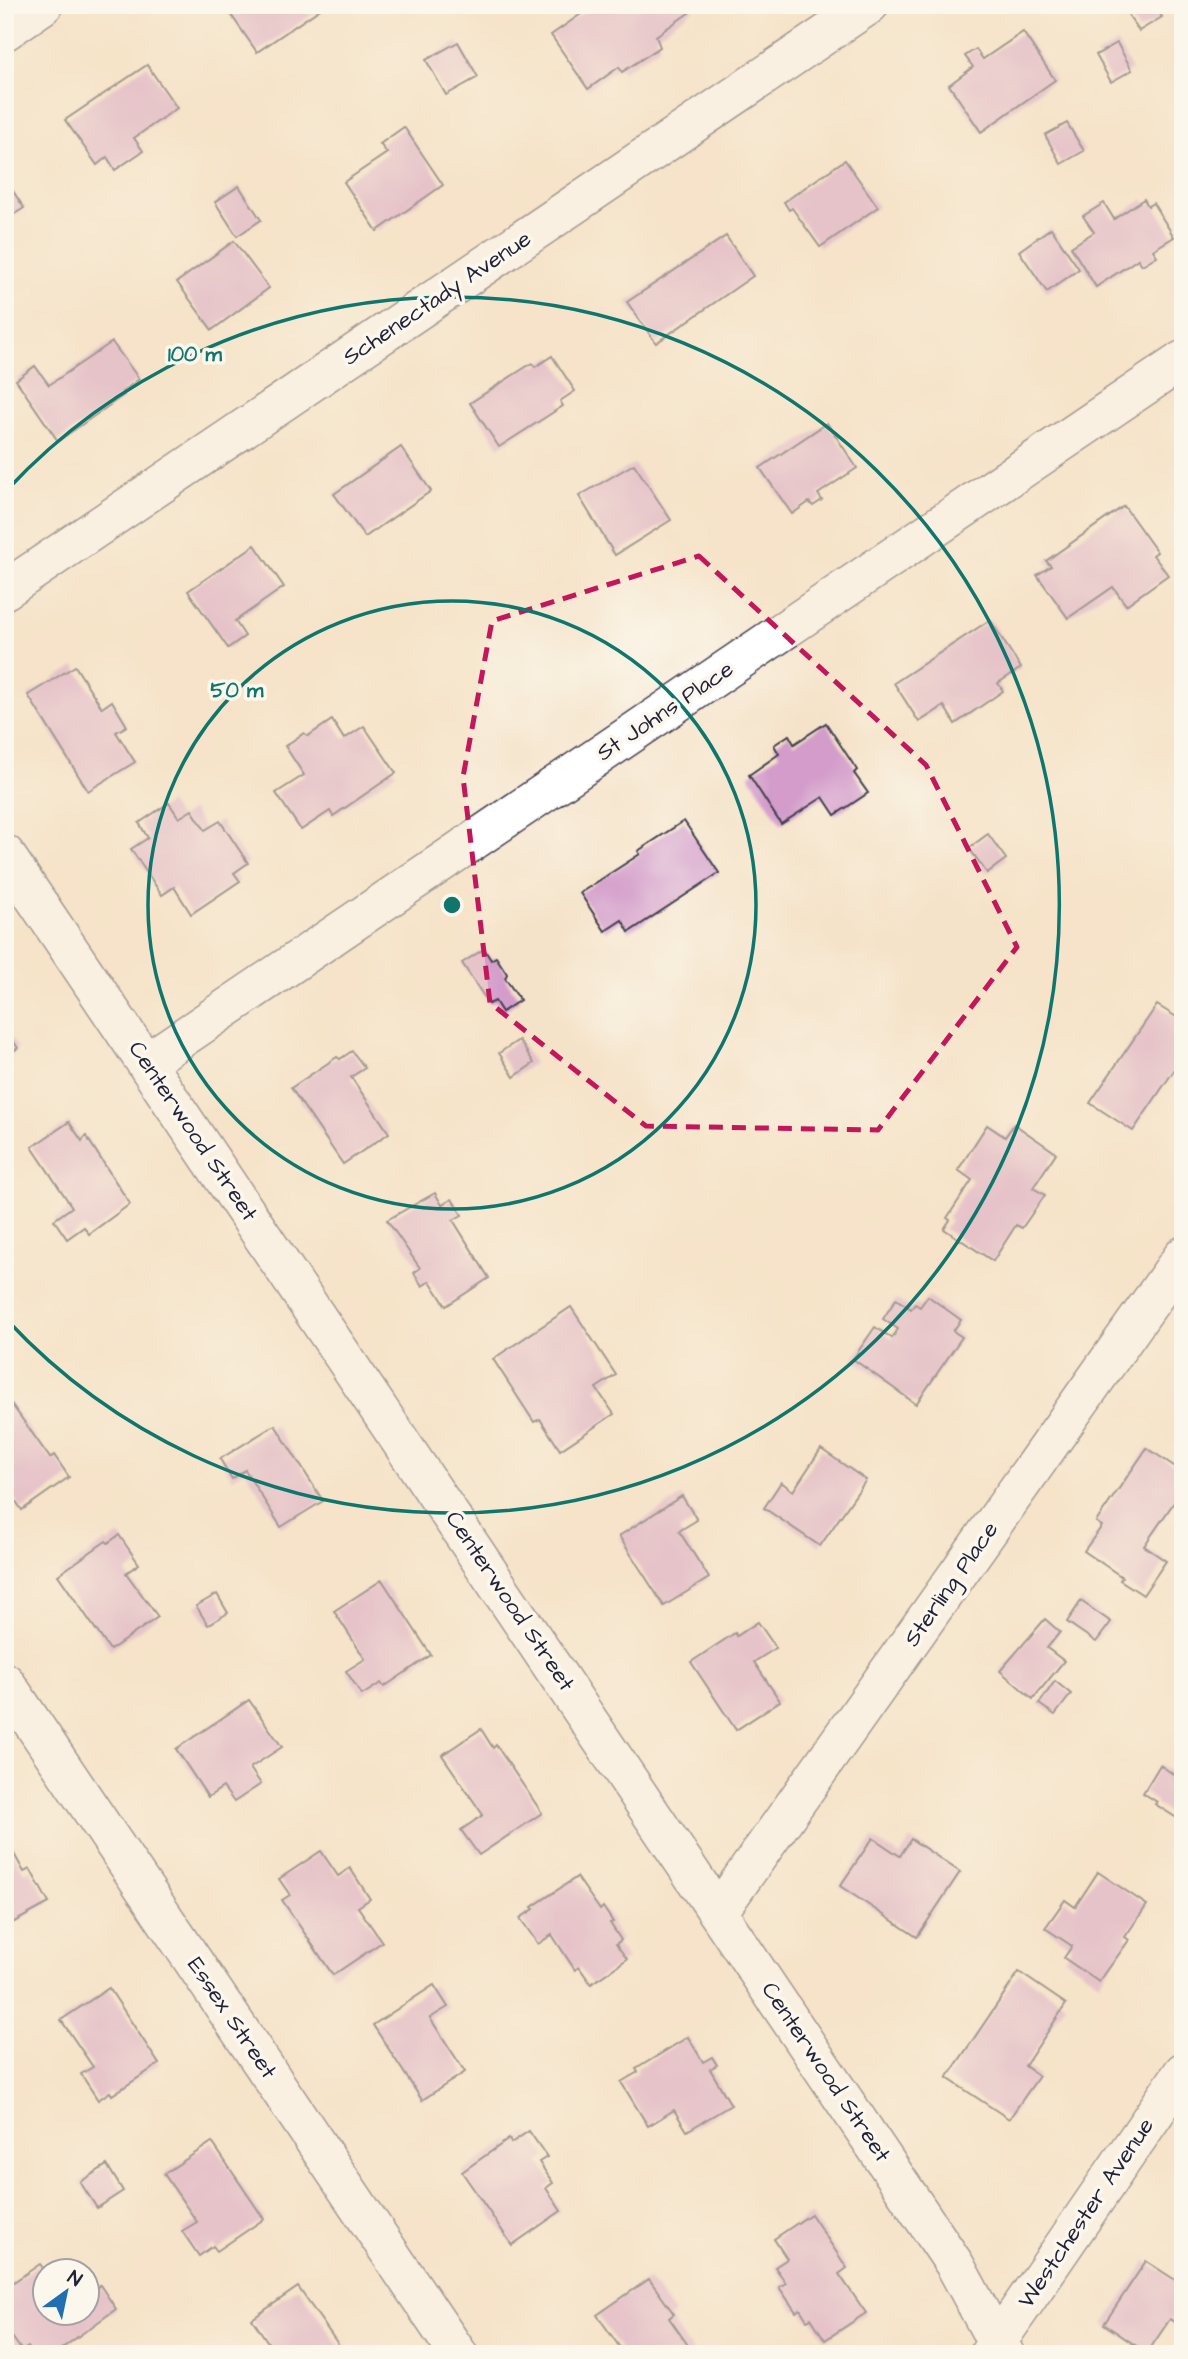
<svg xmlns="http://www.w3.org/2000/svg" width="1188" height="2359" font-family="'Architects Daughter',sans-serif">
	<rect width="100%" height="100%" fill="#fbf7ec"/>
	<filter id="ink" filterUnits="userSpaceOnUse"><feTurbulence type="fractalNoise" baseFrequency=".0143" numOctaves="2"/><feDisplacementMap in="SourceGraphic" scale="14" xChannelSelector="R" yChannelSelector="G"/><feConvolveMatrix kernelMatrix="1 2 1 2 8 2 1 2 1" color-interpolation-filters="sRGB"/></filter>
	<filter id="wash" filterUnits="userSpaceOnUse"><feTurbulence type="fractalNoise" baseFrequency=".00686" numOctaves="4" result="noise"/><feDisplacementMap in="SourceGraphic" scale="28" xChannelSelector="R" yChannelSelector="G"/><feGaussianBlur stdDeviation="1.57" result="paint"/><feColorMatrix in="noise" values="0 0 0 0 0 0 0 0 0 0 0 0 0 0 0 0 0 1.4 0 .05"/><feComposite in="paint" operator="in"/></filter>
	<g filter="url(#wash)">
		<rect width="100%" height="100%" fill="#f5e3c9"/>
		<g id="blocks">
			<g fill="#d39ccb">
				<path d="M233,5H321L323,7L257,52L227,9Z"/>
				<path d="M594,5H690L693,10L656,36L660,47L622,72L619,67L588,89L551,35Z"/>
				<path d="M1122,5H1154L1162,17L1139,31Z"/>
				<path d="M1023,32L1055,80L981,132L949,85L973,67L965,56L976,49L983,59Z"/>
				<path d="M458,42L478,77L446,95L426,60Z"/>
				<path d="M1117,43L1132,70L1111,82L1096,55Z"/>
				<path d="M147,65L177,108L134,138L143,151L115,170L107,157L97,165L65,120Z"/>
				<path d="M1067,123L1084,151L1061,164L1045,135Z"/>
				<path d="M404,127L443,185L377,231L344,182L387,153L380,144Z"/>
				<path d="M845,160L878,207L820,247L792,208L789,210L784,202Z"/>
				<path d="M5,179L24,208L5,220Z"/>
				<path d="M239,186L261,220L237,236L215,202Z"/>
				<path d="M1144,199L1148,206L1153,203L1174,237L1153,250L1157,256L1142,265L1138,259L1096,287L1071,247L1094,232L1083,216L1104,203L1114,219Z"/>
				<path d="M1051,228L1079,269L1047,292L1019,251Z"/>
				<path d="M726,236L753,276L656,343L627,302Z"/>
				<path d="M234,241L269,288L212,330L177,282Z"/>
				<path d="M112,342L139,379L122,392L124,395L58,441L16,380L35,366L49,385Z"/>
				<path d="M552,356L575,391L560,401L563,406L499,447L470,403L532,363L535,367Z"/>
				<path d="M827,423L857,468L818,494L822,500L813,506L809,502L792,514L760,468Z"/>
				<path d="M401,447L431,491L365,537L334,494Z"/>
				<path d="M634,464L671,520L615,555L579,496Z"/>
				<path d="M1124,506L1157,552L1153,555L1168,575L1126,605L1113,587L1068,618L1037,575L1051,566L1046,561Z"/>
				<path d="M255,545L284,587L235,621L245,636L228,648L188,591Z"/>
				<path d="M990,620L1021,668L998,683L1003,691L955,724L944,706L919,722L894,683Z"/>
				<path d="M75,666L102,708L112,701L127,726L116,732L135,762L88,791L28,695Z"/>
				<path d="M332,720L344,739L364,726L396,773L333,816L330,811L301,830L276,793L304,775L285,746L304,733L308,736Z"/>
				<path d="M826,723L857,770L854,773L868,793L835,815L823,797L781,824L749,775L779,754L774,745L789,735L794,744Z"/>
				<path d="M169,803L179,818L192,810L205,830L220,821L248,863L234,873L240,881L191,914L174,887L162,895L131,849L148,838L139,823Z"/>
				<path d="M684,821L719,873L629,932L622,920L605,931L580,893L640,854L638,851Z"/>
				<path d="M988,834L1006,859L987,873L969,848Z"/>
				<path d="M484,949L491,960L496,957L507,974L505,978L520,1000L502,1012L495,1001L489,1004L462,963Z"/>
				<path d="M1157,1005L1183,1021V1052L1177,1062L1179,1063L1133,1131L1090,1103Z"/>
				<path d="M5,1020L11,1029L7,1032L18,1048L5,1057Z"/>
				<path d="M519,1040L534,1063L514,1077L499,1053Z"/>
				<path d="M352,1051L365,1068L351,1077L389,1133L343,1164L291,1088L337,1057L340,1059Z"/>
				<path d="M69,1122L82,1141L86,1136L130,1204L89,1234L84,1227L67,1239L54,1220L72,1207L32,1147Z"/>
				<path d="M1014,1124L1056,1153L1033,1188L1045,1195L1022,1228L1016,1225L993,1261L944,1229L950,1220L947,1218L972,1180L958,1170L987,1125L1005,1137Z"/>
				<path d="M435,1193L442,1205L452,1199L462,1215L453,1220L489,1278L446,1306L430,1281L422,1286L414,1273L420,1268L387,1220Z"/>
				<path d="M928,1296L961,1320L953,1331L962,1337L916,1404L853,1359L875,1327L892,1338L898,1329L883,1319L896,1299L911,1309L915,1304L920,1307Z"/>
				<path d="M571,1307L616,1375L596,1388L614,1414L560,1450L540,1419L534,1422L493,1359Z"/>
				<path d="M5,1395L50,1458L54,1455L69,1477L22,1510L10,1493L5,1496Z"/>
				<path d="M275,1425L323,1501L281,1527L245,1470L232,1479L220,1459Z"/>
				<path d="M1147,1448L1183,1472V1503L1177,1498L1144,1546L1166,1561L1143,1595L1120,1580L1122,1577L1084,1551L1102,1526L1096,1522Z"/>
				<path d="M821,1449L866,1480L820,1546L764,1508L781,1482L793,1491Z"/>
				<path d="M682,1496L697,1520L679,1531L709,1578L664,1606L619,1536Z"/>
				<path d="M119,1535L139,1564L126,1573L158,1617L110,1650L58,1575L106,1541L108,1543Z"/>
				<path d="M382,1580L431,1655L384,1687L381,1683L362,1695L346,1671L365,1659L334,1611Z"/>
				<path d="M217,1594L228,1613L208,1625L196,1606Z"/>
				<path d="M1081,1601L1111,1622L1096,1642L1067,1622Z"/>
				<path d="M1045,1619L1060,1632L1047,1648L1064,1661L1033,1699L1000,1671Z"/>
				<path d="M758,1622L776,1648L754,1662L780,1701L736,1730L691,1662L735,1633L737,1636Z"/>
				<path d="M1055,1681L1071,1694L1055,1715L1039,1704Z"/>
				<path d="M249,1700L282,1747L250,1768L261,1784L234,1802L223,1787L208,1797L176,1749Z"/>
				<path d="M481,1729L493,1748L496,1745L542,1813L479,1855L461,1830L483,1815L442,1755Z"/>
				<path d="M1160,1765L1176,1776L1183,1766V1822L1155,1804L1157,1802L1143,1793Z"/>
				<path d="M873,1838L900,1856L911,1839L960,1872L917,1937L840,1886Z"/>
				<path d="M8,1843L24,1872L30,1869L49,1903L5,1927V1845Z"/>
				<path d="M321,1851L338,1876L350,1868L370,1899L358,1907L382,1942L333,1975L282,1900L290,1895L279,1879Z"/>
				<path d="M1098,1872L1147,1905L1125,1937L1129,1940L1099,1982L1064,1958L1072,1946L1045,1928L1065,1900L1075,1907Z"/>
				<path d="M577,1877L600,1910L603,1907L613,1922L610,1923L621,1940L616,1944L627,1959L591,1984L579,1967L575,1970L552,1935L538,1944L520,1918L534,1909L532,1907Z"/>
				<path d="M1019,1972L1066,2004L1025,2066L1039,2076L1009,2119L947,2078Z"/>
				<path d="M434,1985L448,2007L430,2018L465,2072L422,2100L373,2025Z"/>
				<path d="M109,1988L159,2064L112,2095L110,2092L98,2100L81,2074L93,2067L61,2020Z"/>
				<path d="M688,2037L703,2062L712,2057L717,2065L710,2069L731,2105L687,2131L674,2110L648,2126L621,2082L638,2072L636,2069Z"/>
				<path d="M529,2131L547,2157L539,2162L553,2183L546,2188L561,2211L512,2245L462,2172L509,2139L511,2143Z"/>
				<path d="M212,2142L264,2219L217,2251L213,2246L199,2256L182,2231L197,2222L164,2174Z"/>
				<path d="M107,2165L123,2191L97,2208L80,2182Z"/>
				<path d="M811,2214L847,2268L839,2274L866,2313L825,2340L811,2318L807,2320L800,2309L796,2312L779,2287L786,2283L775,2267L787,2259L774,2239Z"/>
				<path d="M1146,2261L1183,2285V2327L1170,2319L1147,2353L1104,2324Z"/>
				<path d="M40,2264L46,2272V2314H88V2294L100,2285L116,2309L54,2354H33L28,2347L22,2351L5,2327V2288Z"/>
				<path d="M649,2279L674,2314L669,2318L694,2354H614L621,2349L597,2315Z"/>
				<path d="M298,2287L345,2354H276L252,2319Z"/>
			</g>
		</g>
	</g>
	<g filter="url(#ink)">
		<use href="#blocks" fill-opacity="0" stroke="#423f50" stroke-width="2"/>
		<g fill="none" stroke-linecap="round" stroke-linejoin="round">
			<defs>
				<g id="minor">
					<path d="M5,31L43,5"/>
					<path d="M5,590L869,5"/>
					<path d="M5,854L955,2265L997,2343L1005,2354"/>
					<path d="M147,1062L1183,360"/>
					<path d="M5,1682L458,2354"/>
					<path d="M719,1911L1183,1256"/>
					<path d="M989,2354L1183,2072"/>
				</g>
			</defs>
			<use href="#minor" stroke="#423f50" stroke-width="41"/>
			<use href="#minor" stroke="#fff" stroke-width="38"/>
		</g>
	</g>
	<path d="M0 0H1188V2359H0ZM699,556L926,765L1017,947L878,1130L646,1126L490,1003L463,777L492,621Z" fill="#f5e3c9" fill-opacity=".55" fill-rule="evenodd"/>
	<path fill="none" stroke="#c2185b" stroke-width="5" stroke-dasharray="14 9" stroke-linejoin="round" d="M699,556L926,765L1017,947L878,1130L646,1126L490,1003L463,777L492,621Z"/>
	<g fill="none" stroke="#0f766e" stroke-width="3.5">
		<circle cx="452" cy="905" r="304"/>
		<path d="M7 490A608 608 0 1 1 7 1320"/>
	</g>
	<g text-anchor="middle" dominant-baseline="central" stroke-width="7" stroke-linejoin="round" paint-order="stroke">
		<g font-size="23" fill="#22223b" stroke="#fbf7ec">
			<text transform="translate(437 298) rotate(-34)">Schenectady Avenue</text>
			<text transform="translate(665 711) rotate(-34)">St Johns Place</text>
			<text transform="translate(193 1131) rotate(56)">Centerwood Street</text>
			<text transform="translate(951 1584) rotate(-55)">Sterling Place</text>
			<text transform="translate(510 1601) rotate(56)">Centerwood Street</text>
			<text transform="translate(232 2018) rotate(56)">Essex Street</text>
			<text transform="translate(826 2072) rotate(56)">Centerwood Street</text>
			<text transform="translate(1086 2213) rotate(-56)">Westchester Avenue</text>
		</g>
	</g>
	<circle cx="452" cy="905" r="10" fill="#0f766e" stroke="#fbf7ec" stroke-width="3.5"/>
	<g font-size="21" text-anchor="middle" font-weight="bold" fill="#0f766e" stroke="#fbf7ec" stroke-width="7" stroke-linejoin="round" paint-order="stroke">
		<text x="195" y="361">100 m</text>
		<text x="237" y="697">50 m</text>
	</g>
	<rect width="1188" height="2359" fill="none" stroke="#fbf7ec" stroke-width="28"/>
	<g transform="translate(66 2292) rotate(33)"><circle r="33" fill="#fbf7ec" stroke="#a4a2a5" stroke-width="2"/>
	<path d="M0-5L12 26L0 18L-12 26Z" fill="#1f6fb2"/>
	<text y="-10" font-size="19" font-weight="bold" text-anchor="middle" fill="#22223b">N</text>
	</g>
</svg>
